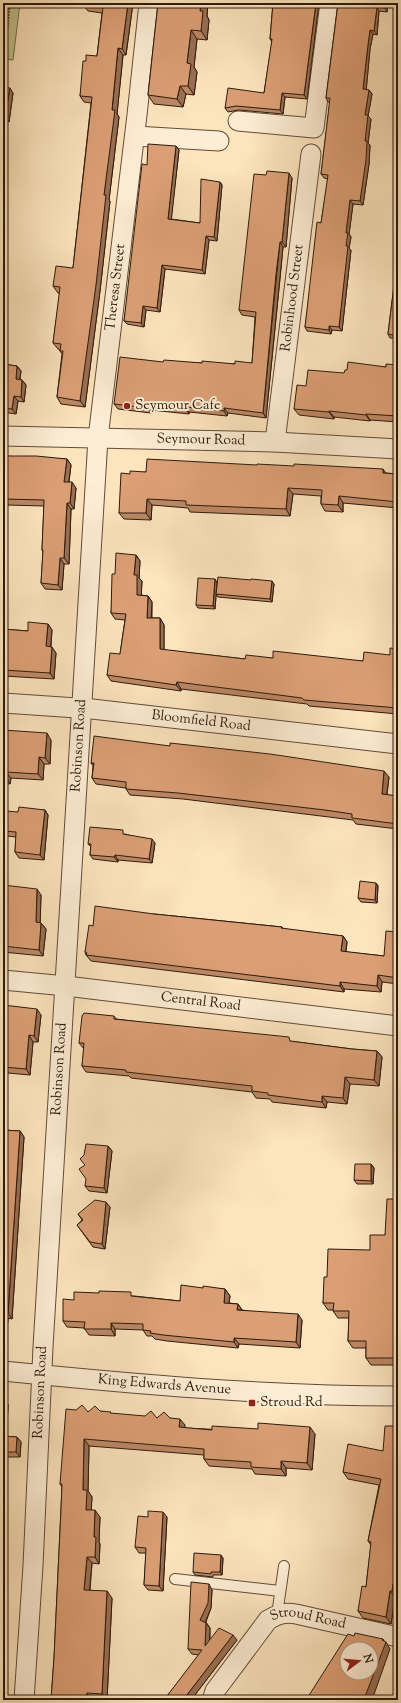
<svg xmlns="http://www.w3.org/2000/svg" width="401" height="1703" font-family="'Sorts Mill Goudy',serif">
	<rect width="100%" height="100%" fill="#fce4bd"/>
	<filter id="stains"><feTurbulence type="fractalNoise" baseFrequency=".005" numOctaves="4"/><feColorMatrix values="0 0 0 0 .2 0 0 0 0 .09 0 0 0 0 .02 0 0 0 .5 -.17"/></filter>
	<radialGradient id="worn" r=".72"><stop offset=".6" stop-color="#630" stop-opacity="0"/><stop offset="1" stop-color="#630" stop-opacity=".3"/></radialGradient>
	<path fill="#c2c38f" stroke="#776e4e" d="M3,3H20L13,60L3,59Z"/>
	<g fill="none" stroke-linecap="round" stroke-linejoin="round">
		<defs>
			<g id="lane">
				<path d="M175,1579L280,1591"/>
				<path d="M277,1615L284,1566"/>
			</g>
			<g id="street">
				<path d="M238,121L314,128L330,3"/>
				<path d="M135,136L219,141"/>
				<path id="s1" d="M3,436L275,442L398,449"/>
				<path id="s2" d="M275,442L311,154"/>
				<path id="s3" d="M3,703L92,709L398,744"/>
				<path id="s4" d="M3,980L66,986L398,1026"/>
				<path id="s5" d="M3,1371C134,1384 266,1396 398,1396"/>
				<path id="s6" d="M24,1700L33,1566L43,1347L98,438L137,115L149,3"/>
				<path id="s7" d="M212,1700L215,1691L268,1620C278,1614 285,1612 296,1614L398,1637"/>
			</g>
		</defs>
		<use href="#lane" stroke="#604c3a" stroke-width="12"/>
		<use href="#street" stroke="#604c3a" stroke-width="21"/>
		<path stroke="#2c1a0e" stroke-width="2.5" stroke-dasharray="1 2" stroke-linecap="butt" d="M3,69L10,3"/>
		<use href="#lane" stroke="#fdedd4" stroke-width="10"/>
		<use href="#street" stroke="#fdedd4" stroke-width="19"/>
	</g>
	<g fill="#bd8965" stroke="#2c1a0e">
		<path d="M83,3H133L126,55H123L117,114L119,117L109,200L110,201L100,291L85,407L61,404L57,397L62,354L60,351V350L58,349L53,343L60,293H58L53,286L73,268L91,103L84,102L80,96L86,61L97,56L102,13L88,11L83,5Z"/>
		<path d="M158,3H208L207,16L209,20L207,40L197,39L194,67L197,72L194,95L186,94L183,107L154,104L148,95Z"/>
		<path d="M273,3L307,99L285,97L283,114L239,110L228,112L225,108L264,93L272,42L270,39Z"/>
		<path d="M338,3H388L387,12L379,11L377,35L373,34L370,49L366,90H369L372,94L368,116L371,119L368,143L370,145L369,164L363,205L353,204L349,234L351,237L349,248L351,250L342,331L332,330L331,334L307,331L305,327L321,223L328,179L324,178L321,174L330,102H328L326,98Z"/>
		<path d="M3,87L13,93L9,122L3,121Z"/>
		<path d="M176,146L179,150L171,219L200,223L220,182L222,185L217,241L209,240L205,274L165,269L160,312L146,310L144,327L127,324L124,321L147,165Z"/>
		<path d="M292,178L286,247H283L280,279L266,418L228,413L227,416L189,412V414L151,410V413L118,409L114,404L163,362L235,364L252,363L255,317L242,315L239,310Z"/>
		<path d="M398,253V342L396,340L397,338H390L388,334Z"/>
		<path d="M3,364L17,366L21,371L20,379L22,380L26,385L24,402L18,401L16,414L3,412Z"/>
		<path d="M398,365V422L370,420V421L334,417V419L299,415L294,409L306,386L344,373Z"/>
		<path d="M3,456L67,459L71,465L69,482L76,488L74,509H71L69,564H64L62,590L45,589L41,583L43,552L42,550L44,506L7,505L3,499Z"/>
		<path d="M146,472L386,473L398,474V508L343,503V512L325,511L321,504V496L293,494L290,516L190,512L188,508L152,505L151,520L124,519L119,513L130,474Z"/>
		<path d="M136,555L140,561L139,578L142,581L141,595L148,596L152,602V618H160L164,625V650L245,659L273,658L363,661L390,655L398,649V714L309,706L307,704L181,689V691L111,681L107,675L120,654L125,620L115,619L111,613L115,574Z"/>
		<path d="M215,579L217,583L215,609L198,608L196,605Z"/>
		<path d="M274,584L272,602L218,597L216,594Z"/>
		<path d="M48,624L52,630L51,647L56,653L54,679L3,676V629L28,631Z"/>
		<path d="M3,730L51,740L50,764H44L43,780L11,778L10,784L3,783Z"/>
		<path d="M91,763L389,777L387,795L398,796V829L356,824L353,820L329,817L183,799L130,795L126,789V788L96,784L92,778L93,766Z"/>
		<path d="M45,810L48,815L44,860L19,858L15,852L16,837L6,836L3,832V826L18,812Z"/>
		<path d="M125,834L155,843L152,863L118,860V862L93,859L90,855L91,847L88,844Z"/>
		<path d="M376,883L378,886L377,903L361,902L358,898Z"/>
		<path d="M3,885L41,895L40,923H41L46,929L43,956L3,952Z"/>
		<path d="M154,914L282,927L283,929L343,936L347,942L346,952L384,956L398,932V984L382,982L381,992L344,989V992L91,961L86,955L85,952L93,926Z"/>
		<path d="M3,1005L41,1015L38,1042H33L30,1075L8,1073L4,1067V1065H3Z"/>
		<path d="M114,1016L116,1019L352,1049L377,1051L382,1057L379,1086L350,1084L347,1104L327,1102L326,1108L272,1102L270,1099L256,1098L252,1092L131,1078L129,1076L86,1072L82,1066L84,1049L79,1043Z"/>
		<path d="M3,1130L20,1131L24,1137L12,1319L8,1318L7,1331L3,1330Z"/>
		<path d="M108,1146L112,1151L107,1193L89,1191L85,1186Z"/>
		<path d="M371,1164L374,1168L373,1184H357L354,1180Z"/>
		<path d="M398,1199V1365H371L366,1358V1348H353L348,1341L349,1318H338L333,1311V1310H328L323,1303L327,1277L370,1250L385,1235Z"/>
		<path d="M110,1207L105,1249L93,1247L77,1225L82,1220L78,1214Z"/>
		<path d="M203,1288L225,1289L230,1296L229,1303L238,1304L242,1310L302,1320L300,1348L239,1344L238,1348L167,1341L155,1339L152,1336H147L143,1330L115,1329V1336L89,1335L84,1328L67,1327L63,1321L74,1300L134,1296L180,1301Z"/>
		<path d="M3,1398L8,1405L7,1427H3Z"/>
		<path d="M100,1411L112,1414L157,1418H170L185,1425L184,1428L315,1434L312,1470L286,1468V1476L255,1474L252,1469L209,1466L204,1459V1455L89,1446L88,1491L92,1497L91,1510L100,1517L99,1542L100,1544L99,1564L92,1563L90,1590L112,1598L107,1700H51L54,1658L61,1509L62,1487L60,1484L88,1412Z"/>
		<path d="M398,1419V1591L397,1598H395L391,1624L363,1618L358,1611L366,1587L371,1545L368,1541L379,1485L348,1479L343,1472L383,1451L397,1426Z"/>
		<path d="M3,1436L17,1437L21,1442L20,1457H4L5,1458L3,1497Z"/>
		<path d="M167,1517L163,1591L148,1590L144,1585L146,1553H139L135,1547Z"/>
		<path d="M223,1558L222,1575H213V1577L195,1575L193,1572Z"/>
		<path d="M212,1590L211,1608L206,1622L210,1628V1640H237L191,1700H164L199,1655L192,1654L188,1649Z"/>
	</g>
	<g fill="#9a6f52" stroke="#2c1a0e">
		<path d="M128,3H133L126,55L122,49Z"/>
		<path d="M201,3H208L207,16L209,20L207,40L201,31L200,11Z"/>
		<path d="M316,3H319L307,99L304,95Z"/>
		<path d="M385,3H388L387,12L385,8Z"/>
		<path d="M377,7L379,11L377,35L374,31Z"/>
		<path d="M191,30L197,39L194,67L197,72L194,95L188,86L187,63Z"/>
		<path d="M370,30L373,34L370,49L366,93L363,89L368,45Z"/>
		<path d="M118,48L123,55L117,114L119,117L109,200L110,201L100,291L85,407L80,401L104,195Z"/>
		<path d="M180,86L186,94L183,107L177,99Z"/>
		<path d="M10,88L13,93L9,122L5,116Z"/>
		<path d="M369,90L372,94L368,116L371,119L368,143L370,145L369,164L363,205L360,201L365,141V115Z"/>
		<path d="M282,93L285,97L283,114L280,110Z"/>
		<path d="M176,146L179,150L171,223L168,219Z"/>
		<path d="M289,173L292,178L286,247L282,242Z"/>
		<path d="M220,182L222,185L217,241L214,237Z"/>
		<path d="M350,200L353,204L349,234L351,237L349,248L351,250L342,331L339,327L346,246V233Z"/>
		<path d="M206,236L209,240L205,274L202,270Z"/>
		<path d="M280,242L283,247L266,418L263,413Z"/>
		<path d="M162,265L165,269L160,312L157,308Z"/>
		<path d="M143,306L146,310L144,327L141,323Z"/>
		<path d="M329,326L332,330L331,334L329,330Z"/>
		<path d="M17,366L21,371L19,384L16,379Z"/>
		<path d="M22,380L26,385L24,402L21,397Z"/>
		<path d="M14,396L18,401L16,414L12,409Z"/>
		<path d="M148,405L151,410V413L148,408Z"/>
		<path d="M186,407L189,412V414L186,409Z"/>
		<path d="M224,408L228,413L227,416L224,411Z"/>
		<path d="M329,411L334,417V419L329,412Z"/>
		<path d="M366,414L370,420V421L366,415Z"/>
		<path d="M67,459L71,465L68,488L64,482Z"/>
		<path d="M383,469L388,476L383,473Z"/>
		<path d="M72,482L76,488L74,509L70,503Z"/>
		<path d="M288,488L293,494L290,516L286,509Z"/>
		<path d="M339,496L343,503V512L338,505Z"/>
		<path d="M147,499L152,505L151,520L146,513Z"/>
		<path d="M67,503L71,509L69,564L64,558Z"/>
		<path d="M136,555L140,561L139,578L142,581L141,601L137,595L134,575Z"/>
		<path d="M60,558L64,564L62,590L58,585Z"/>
		<path d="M215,579L217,583L215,609L213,606Z"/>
		<path d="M272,581L274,584L272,602L270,599Z"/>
		<path d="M148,596L152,602L151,624L147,618Z"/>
		<path d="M160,618L164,625V655L160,649Z"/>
		<path d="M48,624L52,630L50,653L46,646Z"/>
		<path d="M52,647L56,653L54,679L50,673Z"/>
		<path d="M177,682L181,689V691L176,685Z"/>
		<path d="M47,733L51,740L50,764L45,758Z"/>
		<path d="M39,757L44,764L43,780L38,774Z"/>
		<path d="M384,771L389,777L386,800L382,794Z"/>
		<path d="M6,772L11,778L10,784L6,777Z"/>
		<path d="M45,810L48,815L44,860L40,855Z"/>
		<path d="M152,839L155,843L152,863L149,859Z"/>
		<path d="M115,855L118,860V862L114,857Z"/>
		<path d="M376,883L378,886L377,903L375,900Z"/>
		<path d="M37,889L41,895L40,929L36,922Z"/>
		<path d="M41,923L46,929L43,956L39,950Z"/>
		<path d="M343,936L347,942L345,958L341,951Z"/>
		<path d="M378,975L382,982L381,992L377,986Z"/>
		<path d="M340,982L344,989V992L340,986Z"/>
		<path d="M37,1009L41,1015L38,1042L34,1036Z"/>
		<path d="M29,1035L33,1042L30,1075L26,1069Z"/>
		<path d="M377,1051L382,1057L379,1086L374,1080Z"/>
		<path d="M345,1077L350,1084L347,1104L343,1098Z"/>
		<path d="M322,1096L327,1102L326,1108L322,1102Z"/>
		<path d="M20,1131L24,1137L12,1319L8,1313Z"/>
		<path d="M108,1146L112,1151L107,1193L104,1188Z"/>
		<path d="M371,1164L374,1168L373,1184L371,1181Z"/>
		<path d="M106,1202L110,1207L105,1249L102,1244Z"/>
		<path d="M225,1289L230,1296L228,1309L224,1303Z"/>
		<path d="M397,1295L398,1296V1327L397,1326Z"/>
		<path d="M238,1304L242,1310H237Z"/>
		<path d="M4,1312L8,1318L7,1331L3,1326Z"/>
		<path d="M298,1314L302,1320L300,1348L296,1342Z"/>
		<path d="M111,1323L115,1329V1336L111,1329Z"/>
		<path d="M234,1338L239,1344L238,1348L234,1342Z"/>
		<path d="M394,1344L398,1349V1364L394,1358Z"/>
		<path d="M4,1398L8,1405L7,1427L3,1421Z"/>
		<path d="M180,1419L185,1425L184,1434L179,1427Z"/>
		<path d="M310,1427L315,1434L312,1470L307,1463Z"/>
		<path d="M17,1437L21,1442L20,1457L16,1452Z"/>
		<path d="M84,1439L89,1446L88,1491L92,1497L91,1517L86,1510L83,1490Z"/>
		<path d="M3,1455L5,1458L3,1497Z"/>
		<path d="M281,1461L286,1468V1476L281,1469Z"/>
		<path d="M95,1510L100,1517L99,1542L100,1544L99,1564L95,1557L94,1537Z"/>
		<path d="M163,1512L167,1517L163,1591L159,1586Z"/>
		<path d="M221,1555L223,1558L222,1575L220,1572Z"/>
		<path d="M87,1557L92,1563L89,1597L84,1590Z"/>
		<path d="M398,1560V1588L395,1584Z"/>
		<path d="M209,1584L212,1590L211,1608L204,1625L200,1620Z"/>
		<path d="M393,1584L398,1591L397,1598L392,1591Z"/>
		<path d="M107,1591L112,1598L107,1700H106L102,1694Z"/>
		<path d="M390,1591L395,1598L391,1624L386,1617Z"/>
		<path d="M206,1623L210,1628L209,1652L205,1646Z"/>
		<path d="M233,1635L237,1640L191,1700H183Z"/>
		<path d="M383,1639L385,1643L386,1642L390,1649L372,1700H363Z"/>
		<path d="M87,1693L91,1700H86Z"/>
	</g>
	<g fill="#dc9f75" stroke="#2c1a0e" fill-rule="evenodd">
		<path d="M83,3H128L122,49L118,48L112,110H115L104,195H106L96,285L80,401L57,397L63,351H60L61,344L53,343L60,287L53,286L56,266L73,268L92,97L80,96L83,61H86V55L97,56L103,7L83,5Z"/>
		<path d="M158,3H201L200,11H203L201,31L191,30L187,63L191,64L188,86H180L177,99L148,95Z"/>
		<path d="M273,3H316L304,95L282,93L280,110L236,106L225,108L228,88L264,93L272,39H270Z"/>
		<path d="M338,3H385V8L377,7L374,31L370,30L368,45L363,89L369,90L365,115H368L365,141H367L366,160L360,201L350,200L346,233H348L346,246H348L339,327L329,326V330L305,327L317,222L321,223L328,175L321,174L330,98H326Z"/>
		<path d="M3,87L10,88L5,116H3Z"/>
		<path d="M148,144L176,146L168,219L200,223L201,179L220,182L214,237L206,236L202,270L162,265L157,308L143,306L141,323L124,321L142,164L147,165Z"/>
		<path d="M267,171L289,173L282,242H280L276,274L263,413L224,408V411L186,407V409L148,405V408L114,404L120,357L163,362L164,360L202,363V361L235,364V361L252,363L256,312L239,310L254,174L266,175Z"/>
		<path d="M398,253V340H396L397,336L388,334Z"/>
		<path d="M348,362L386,367V364L398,365V416L366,414V415L329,411V412L294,409L297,385L306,386L308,370L344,373L345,370H347Z"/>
		<path d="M3,364L17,366L16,379L22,380L21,397L14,396L12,409L3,408Z"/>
		<path d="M3,456H36L67,459L64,482H72L70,503H67L64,558H60L58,585L41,583L43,550H42L44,500L3,499Z"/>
		<path d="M147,459L257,465V464L294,466V464L383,469V473L398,474V502L339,496L338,505L321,504L322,490L288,488L286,509L186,505V501L147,499L146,513H119L121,473L130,474V471L146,472Z"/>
		<path d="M116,553L136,555L134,575H137V595L148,596L147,618H160V649L245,659L246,655L273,658V651L363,661L364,652L390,655V648L398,649V708L304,700L302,698L177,682L176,685L107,675L110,653L120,654L126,614L111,613L112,574H115Z"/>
		<path d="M398,561V578H397Z"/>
		<path d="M218,577L251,580V579L272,581L270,599L216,594Z"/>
		<path d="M198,578L215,579L213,606L196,605Z"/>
		<path d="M28,622L48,624L46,646L52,647L50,673L3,670V629L28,631Z"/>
		<path d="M3,730L47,733L45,758L39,757L38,774L6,772V777H3Z"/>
		<path d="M94,736L170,746V743L270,754L384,771L382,794L398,796V824L352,818V814L325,810L178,793L126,789V782L92,778L94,763H91Z"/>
		<path d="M19,807L45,810L40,855L15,852L16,832L3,831V826L6,811L18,812Z"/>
		<path d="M90,827L123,830V834L152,839L149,859L115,855L114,857L90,855L91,844H88Z"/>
		<path d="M360,881L376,883L375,900L358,898Z"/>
		<path d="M3,885L37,889L36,922L41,923L39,950L3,946Z"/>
		<path d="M95,906L154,914L282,927L281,928L343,936L341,951L384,956L386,931L398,932V978L378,975L377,986L340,982V986L86,955L87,953L85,952L89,925L93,926Z"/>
		<path d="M3,1005L37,1009L34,1036L29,1035L26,1069L4,1067L5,1059H3Z"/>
		<path d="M84,1013L114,1016V1019L289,1037L290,1041L352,1049L377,1051L374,1080L345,1077L343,1098L322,1096V1102L268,1095V1093L252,1091V1086L126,1072V1070L82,1066L84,1043H79L82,1016Z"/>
		<path d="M3,1130L20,1131L8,1313L4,1312L3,1319Z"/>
		<path d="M86,1144L108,1146L104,1188L85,1186L86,1179L79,1169L85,1165L80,1159L84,1155Z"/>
		<path d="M355,1164H371V1181L354,1180Z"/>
		<path d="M387,1199H398V1295H397V1326H398V1341H397V1344H394V1358H366V1341H348L349,1311H333L334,1303H323L324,1277H327L328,1249L370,1250V1235H385Z"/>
		<path d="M95,1200L106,1202L102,1244L90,1242L77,1225L83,1220L78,1214Z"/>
		<path d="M181,1285L203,1288V1286L225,1289L224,1303L238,1304L237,1310L298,1314L296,1342L234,1338V1342L163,1335L150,1333L151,1331L143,1330V1324L111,1323V1329H84L85,1322L63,1321V1299L74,1300V1292L99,1293V1291L131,1292V1296L180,1301Z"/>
		<path d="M3,1398H4L3,1414Z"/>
		<path d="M82,1405L88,1412L95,1406L100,1411L111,1412L110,1413L145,1416L151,1411L157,1418L164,1412L170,1418L180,1419L179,1427L212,1430V1426L258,1429V1423L310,1427L307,1463L281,1461V1469L251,1467V1462L204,1459V1449L84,1439L83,1490H87L86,1510H95L94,1537H96L95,1557H87L84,1590L107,1591L102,1694L87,1693L86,1700H51L54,1658L61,1509L62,1484H60L66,1409L76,1410Z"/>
		<path d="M398,1419V1560L395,1584H393L392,1591H390L386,1617L358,1611L362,1586L366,1587L371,1542L368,1541L381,1479L343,1472L348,1444L383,1451L385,1426H397Z"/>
		<path d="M3,1436L17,1437L16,1452H3Z"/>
		<path d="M148,1511L163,1512L159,1586L144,1585L146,1548L135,1547L138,1516L148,1517Z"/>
		<path d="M194,1553L221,1555L220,1572H211V1574L193,1572Z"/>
		<path d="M191,1582L209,1584L208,1603L200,1620L206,1623L205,1646L219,1628L233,1635L183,1700H164L202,1650L188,1649Z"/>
		<path d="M355,1633L383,1639L382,1640L386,1642L366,1694L363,1700H306L348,1634L354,1636ZM347,1649H371V1673H347Z"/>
	</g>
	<g fill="#8f2418" stroke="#fdedd4" stroke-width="1.5">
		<circle cx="127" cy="406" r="4"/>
		<rect x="248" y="1399" width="8" height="8" rx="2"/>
	</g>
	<g text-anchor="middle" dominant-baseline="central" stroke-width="4" stroke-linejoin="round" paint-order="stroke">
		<g font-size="14" fill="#2c1a0e" stroke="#fdedd4">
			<text stroke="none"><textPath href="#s6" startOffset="1416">Theresa Street</textPath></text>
			<text stroke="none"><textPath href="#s2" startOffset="145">Robinhood Street</textPath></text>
			<text stroke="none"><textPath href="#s1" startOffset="198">Seymour Road</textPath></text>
			<text stroke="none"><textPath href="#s3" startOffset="199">Bloomfield Road</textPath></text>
			<text stroke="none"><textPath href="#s6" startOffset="956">Robinson Road</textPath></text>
			<text stroke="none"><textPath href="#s4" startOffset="199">Central Road</textPath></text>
			<text stroke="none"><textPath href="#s6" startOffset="632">Robinson Road</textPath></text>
			<text stroke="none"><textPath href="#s5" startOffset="162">King Edwards Avenue</textPath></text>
			<text stroke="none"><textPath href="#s6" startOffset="308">Robinson Road</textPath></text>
			<text stroke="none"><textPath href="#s7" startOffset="140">Stroud Road</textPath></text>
		</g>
		<g font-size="14" fill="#2c1a0e" stroke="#fdedd4" text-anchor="start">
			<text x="135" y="406">Seymour Cafe</text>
			<text x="260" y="1403">Stroud Rd</text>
		</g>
	</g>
	<rect width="401" height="1703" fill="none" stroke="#fce4bd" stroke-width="16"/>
	<rect x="4" y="4" width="393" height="1695" fill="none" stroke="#2c1a0e" stroke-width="2"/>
	<rect x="8" y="8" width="385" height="1687" fill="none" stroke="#2c1a0e"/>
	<g transform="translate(359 1661) rotate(74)"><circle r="19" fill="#fdedd4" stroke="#a99985"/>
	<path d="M0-3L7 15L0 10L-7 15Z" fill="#8f2418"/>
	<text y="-6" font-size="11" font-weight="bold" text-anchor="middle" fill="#2c1a0e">N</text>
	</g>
	<rect width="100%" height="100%" filter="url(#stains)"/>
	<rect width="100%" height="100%" fill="url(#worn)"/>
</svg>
